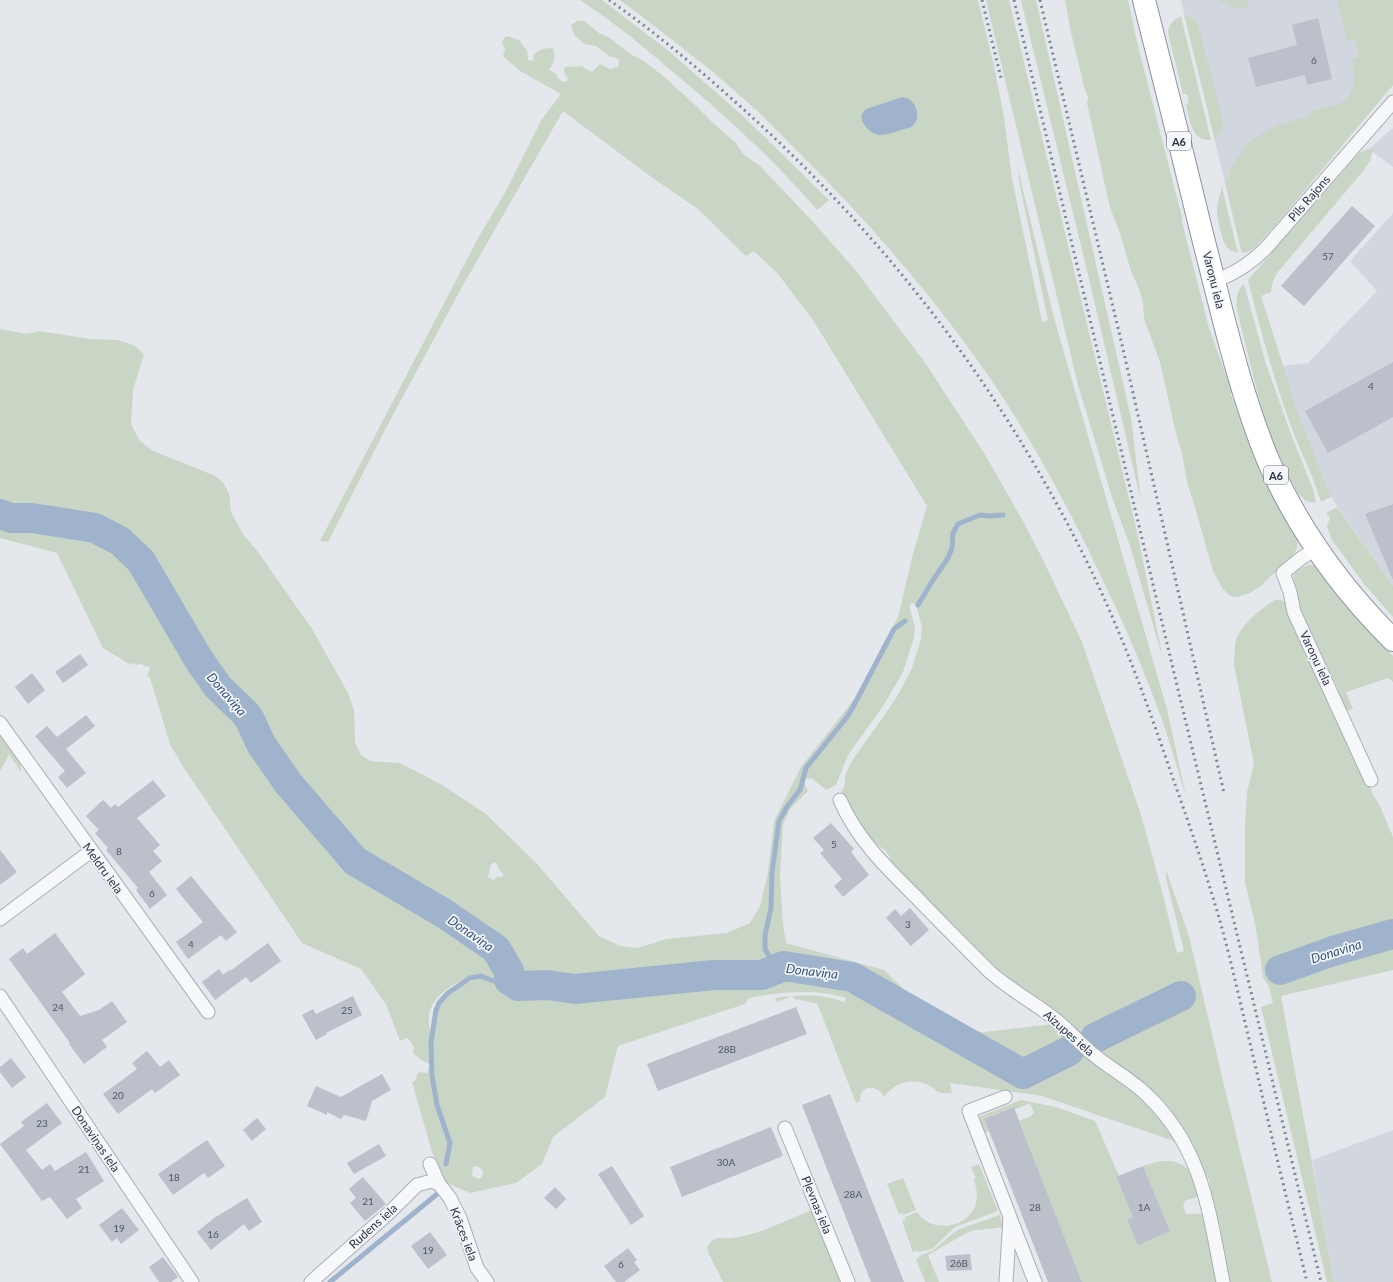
<svg xmlns="http://www.w3.org/2000/svg" width="1393" height="1282" font-family="Lato,sans-serif">
	<rect width="100%" height="100%" fill="#e4e7ec"/>
	<g fill="#d2d6de">
		<path d="M1181,0H1357L1392,79L1250,244L1240,246Z"/>
		<path d="M1393,128V167L1369,149Z"/>
		<path d="M1393,213V586L1331,497L1293,400L1289,384L1282,366L1308,363L1377,291L1350,261Z"/>
		<path d="M1393,1130V1282H1334L1312,1160Z"/>
	</g>
	<g fill="#c9d6c5" fill-rule="evenodd">
		<path d="M580,0H602L670,52L743,116L829,200L817,210C778,164 732,122 686,83C652,54 618,25 580,0Z"/>
		<path d="M620,0H978L994,66L1004,117L1012,179L1042,322L1048,320L1020,186L1017,165L1054,318L1167,709L1186,797C1178,771 1171,745 1162,720C1146,675 1127,630 1106,587C1073,516 1036,446 992,381C936,300 872,225 802,156C787,141 772,125 756,110C713,70 666,35 620,0Z"/>
		<path d="M986,0H1009L1138,536L1163,659L1131,549L1112,497L1078,385Z"/>
		<path d="M1021,0H1036L1131,418L1141,501L1086,266Z"/>
		<path d="M1065,0H1128L1138,46L1182,217V222L1209,328L1232,392L1231,395L1239,416L1298,538L1297,548L1292,557L1258,588L1250,593L1237,597H1233L1229,595L1222,588L1213,571L1195,507L1187,482L1182,453L1177,438L1160,362L1144,319L1143,301L1137,284L1131,271L1120,233L1110,208L1087,103L1088,97L1084,87L1077,57L1070,28Z"/>
		<path d="M1218,0H1247L1249,7L1237,9Z"/>
		<path d="M1337,0H1393V85L1274,227L1253,249L1248,252L1242,253L1225,181L1231,168L1249,142L1277,125L1310,116L1313,110C1321,108 1335,107 1341,103C1357,93 1355,75 1352,59L1359,57L1355,40L1347,41Z"/>
		<path d="M1184,15L1193,18L1198,24L1223,122V131L1215,139Z"/>
		<path d="M1181,16L1211,140C1190,141 1190,119 1186,104L1189,103L1187,94H1183L1169,37C1166,27 1172,20 1181,16Z"/>
		<path d="M577,21H584L599,33L610,38L630,54L644,61L662,75L692,102L715,125L736,143L743,154L760,166L815,224L856,271L926,364L984,453L1023,521L1044,562L1082,642L1142,818L1163,895L1177,953L1184,951L1166,878V870L1189,936L1224,1085L1272,1282H1229L1226,1273L1220,1225L1216,1217L1209,1180L1190,1143H1188L1187,1138L1164,1108L1143,1086L1094,1050L1068,1025L1056,1015L1008,982L966,944L896,872L889,862L890,857L886,851L867,837L856,825L851,817L842,791L845,784V777L850,764L856,755L884,716L898,695L912,668L921,639L922,627L916,605L912,603L910,604V609L915,628L914,638L903,672L883,706L848,755L836,785L826,790L813,779L806,778L804,783L808,791L790,809L783,825L780,876L783,924L786,943L884,970L926,1011L968,1034L1053,1024L1059,1027L1089,1057L1124,1080L1136,1090V1093L1138,1097L1143,1099L1144,1098C1157,1110 1172,1125 1177,1142L1176,1143L1171,1140L1042,1096L950,1083L952,1093C935,1095 939,1090 926,1084C910,1077 894,1084 884,1097C881,1090 869,1083 862,1092C860,1094 860,1098 860,1101L856,1103L817,1003C812,1004 801,999 794,999L792,996L777,1002L775,998C799,995 821,993 844,1002L846,998C816,988 780,992 749,998L745,1004L618,1046L605,1097L553,1137L542,1164L516,1183L470,1193L445,1182L432,1152L412,1082L416,1080L417,1074L419,1072L427,1073L430,1064L421,1060L413,1053C415,1045 412,1043 407,1038L400,1041L386,1004L361,969L302,943L184,768L170,744L150,678L147,675L150,669L149,666L146,667L140,663L138,665L134,663L131,665L103,648L57,553L0,538V329L27,334L39,331L90,339L117,340L134,345L144,354L133,390L131,424L140,441L153,451L213,475L222,481L229,493L231,512L243,534L258,552L312,629L348,693L354,710L355,742L361,755L370,761L400,763L444,786L486,814L537,864L599,936L620,946L638,948L666,939L727,933L750,923L760,906L768,872L774,821L801,767L855,698L898,617L913,554L927,506L813,320L778,274L754,251L746,256L698,209L650,176L563,111L462,287L387,426L328,542L320,541L477,240L506,191L542,119L561,94L520,71L503,56L505,50L502,42L506,36L519,40L527,51L528,60L533,61L534,54L542,49L552,48C557,56 554,62 549,70L556,74L560,81L566,82L568,78L564,72L565,67C571,66 575,67 581,66L592,72L600,64L610,69L618,67L619,59L609,56L596,46L584,44L575,36L571,25ZM496,862C498,868 498,870 503,873V876L501,878L498,876L493,880L488,877L491,864ZM372,874L388,883L387,886L381,889C375,887 371,885 369,879ZM474,975H479L481,978C466,981 448,992 440,1005C435,1013 437,1024 435,1032L431,1033C420,1002 449,985 474,975ZM550,981L565,985L577,986L614,981L618,987L583,992L552,988H522L521,985ZM473,1166L479,1167L483,1171L482,1177L479,1179L472,1176Z"/>
		<path d="M1368,149H1373L1370,161L1364,170L1277,273L1273,281L1271,292L1261,296L1289,384L1293,400L1331,497L1321,502C1314,478 1303,457 1294,434C1275,384 1261,332 1248,280L1359,153Z"/>
		<path d="M1222,187L1238,253C1234,252 1229,250 1227,247C1221,240 1217,216 1217,208C1218,201 1220,194 1222,187Z"/>
		<path d="M1244,284L1266,364L1292,437L1313,489L1316,503L1306,501L1297,492L1276,450L1262,411L1237,310C1236,301 1236,290 1244,284Z"/>
		<path d="M1337,507L1393,586V617L1365,585L1332,540L1327,526L1330,518L1326,513Z"/>
		<path d="M1308,565H1313L1317,567C1341,598 1364,629 1393,656V682L1388,678L1346,692L1353,709L1346,711L1335,682L1302,617L1293,581L1294,575L1297,570Z"/>
		<path d="M1275,600H1281L1286,603L1367,778L1373,795L1379,804L1393,837V925L1371,930L1344,940L1335,947L1324,951L1294,953L1285,956L1276,965L1279,976L1293,981L1308,973L1320,971L1327,959L1338,952L1349,948L1368,944L1378,937L1393,935V970L1281,996L1334,1282H1327L1261,1007L1273,1003L1269,987L1263,977L1256,928L1245,882V824L1247,792L1254,764L1234,665C1235,657 1234,648 1236,640C1240,626 1263,607 1275,600Z"/>
		<path d="M0,732L20,762L21,772L9,754L0,771Z"/>
		<path d="M1021,1100L1056,1107L1095,1121L1119,1176L1116,1178L1133,1217L1127,1220L1138,1244L1170,1231L1143,1166C1151,1163 1158,1161 1167,1161C1184,1161 1193,1172 1198,1187C1198,1190 1199,1193 1197,1196C1195,1199 1189,1199 1186,1200L1183,1205L1186,1214C1193,1214 1199,1212 1205,1217L1218,1282H1082L1019,1121L1031,1116L1034,1113L1030,1103L1014,1110L1013,1107L984,1119L989,1131L983,1133L979,1119L981,1116Z"/>
		<path d="M979,1164L998,1211L955,1227L932,1249L918,1252L917,1250L913,1252L902,1221L905,1220V1217L917,1212C934,1237 977,1226 977,1195C977,1190 975,1184 974,1179L976,1178L971,1167Z"/>
		<path d="M903,1178L916,1210L903,1215L902,1213L899,1214L887,1184Z"/>
		<path d="M810,1211L814,1212L841,1282H723L708,1252L707,1247C715,1235 719,1239 731,1238C757,1236 786,1220 810,1211Z"/>
		<path d="M1000,1215L1003,1227L970,1231L928,1255L939,1282H925L916,1259L920,1257L919,1256L932,1251L957,1230Z"/>
	</g>
	<path fill="#9fb4cc" d="M902,97C917,98 923,120 911,127C902,129 890,135 880,135C869,134 854,118 866,109Z"/>
	<g fill="none" stroke-linecap="round" stroke-linejoin="round">
		<g stroke="#9fb4cc" stroke-width="5">
			<path d="M918,605L933,580L948,558L952,548L953,533L958,524L980,515L989,516L1003,515"/>
			<path d="M774,970L770,958L765,949V935L771,908L772,873L779,821L788,805L800,790L806,768L847,717L853,707L894,629L905,621"/>
			<path d="M446,1164L450,1143L437,1105L432,1076L431,1042L436,1010L439,1003L448,993L470,978L481,976L496,982L509,980"/>
			<path d="M330,1282L436,1195"/>
		</g>
		<g stroke="#9fb4cc" stroke-width="30">
			<path d="M0,514L11,518H32L95,528L120,541L141,561L199,660L218,687L245,713L250,720L261,744L288,783L355,861L445,914L496,949L509,971V980L518,986L547,985L575,989L714,975H762L784,966L852,977L1023,1074L1069,1051"/>
			<path d="M1280,970L1333,951L1393,934"/>
			<path d="M1095,1038L1181,996"/>
		</g>
	</g>
	<g fill="#bbc0ca">
		<path d="M1318,18L1332,79L1307,85L1305,75L1256,87L1248,58L1297,45L1292,25Z"/>
		<path d="M1352,206L1375,226L1304,306L1281,286Z"/>
		<path d="M1393,362V417L1328,453L1305,411Z"/>
		<path d="M1393,504V580L1365,514Z"/>
		<path d="M80,654L88,665L63,683L55,672Z"/>
		<path d="M32,673L45,690L28,704L15,687Z"/>
		<path d="M86,715L95,726L66,749L86,773L67,788L58,777L65,771L35,736L47,726L57,737Z"/>
		<path d="M153,780L166,796L137,818L160,845L153,851L162,861L149,872L167,895L150,909L136,890L138,888L106,850L108,848L95,833L99,830L86,816L103,800L111,808L115,804L118,807Z"/>
		<path d="M831,823L854,849L851,852L869,875L843,897L834,886L842,879L820,853L824,850L813,838Z"/>
		<path d="M0,850L17,872L0,885Z"/>
		<path d="M191,876L237,932L226,941L221,935L188,959L176,942L203,922L176,889Z"/>
		<path d="M910,908L929,930L911,946L886,918L895,909L901,916Z"/>
		<path d="M55,933L85,974L62,992L80,1016L99,1010L112,1001L127,1022L102,1040L107,1047L84,1064L69,1044L70,1043L9,959L23,948L27,954Z"/>
		<path d="M268,943L281,961L251,983L246,977L215,1000L202,982L219,969L223,975L229,970L230,971Z"/>
		<path d="M353,996L362,1015L326,1033L327,1034L316,1040L302,1015L313,1009L316,1014Z"/>
		<path d="M796,1007L807,1034L658,1091L647,1064Z"/>
		<path d="M147,1051L160,1067L169,1060L180,1075L155,1093L152,1089L118,1114L103,1094L137,1069L132,1063Z"/>
		<path d="M11,1058L26,1077L12,1088L0,1072V1067Z"/>
		<path d="M382,1074L391,1090L372,1101L366,1121L344,1115L341,1119L327,1112V1115L307,1106L316,1086L341,1097Z"/>
		<path d="M830,1094L904,1282H871L802,1105Z"/>
		<path d="M47,1103L62,1123L26,1150L42,1170L50,1164L55,1171L86,1152L104,1181L76,1199L82,1208L67,1219L50,1197L42,1201L0,1144L24,1126L21,1122Z"/>
		<path d="M1014,1107L1019,1121L1082,1282H1048L989,1131L984,1119Z"/>
		<path d="M257,1118L266,1129L252,1141L243,1130Z"/>
		<path d="M771,1127L783,1156L682,1197L670,1167Z"/>
		<path d="M207,1140L225,1166L208,1178L204,1173L173,1195L158,1174Z"/>
		<path d="M379,1144L386,1156L354,1174L347,1163Z"/>
		<path d="M612,1166L644,1216L631,1225L598,1174Z"/>
		<path d="M1143,1166L1170,1231L1138,1245L1127,1220L1133,1217L1116,1177Z"/>
		<path d="M363,1177L386,1204L365,1221L350,1203L356,1198L349,1189Z"/>
		<path d="M555,1187L566,1199L556,1209L544,1198Z"/>
		<path d="M247,1198L262,1222L249,1231L244,1224L211,1250L197,1232L214,1218Z"/>
		<path d="M122,1208L139,1230L121,1244L117,1238L112,1242L99,1225Z"/>
		<path d="M430,1232L447,1255L428,1269L411,1246Z"/>
		<path d="M628,1248L637,1260L634,1262L640,1270L624,1282H616L604,1266Z"/>
		<path d="M970,1254L972,1270L947,1271L945,1256Z"/>
		<path d="M163,1257L178,1277L171,1282H159L149,1267Z"/>
	</g>
	<g fill="none" stroke-linecap="round" stroke-linejoin="round">
		<defs>
			<g id="street">
				<path d="M1214,281C1235,274 1251,263 1266,248L1393,102"/>
				<path d="M1317,548L1300,559L1283,573L1290,592L1294,612L1371,780"/>
				<path d="M0,723L208,1012"/>
				<path d="M840,800C857,840 889,870 919,900C942,924 966,948 990,972C1010,990 1035,1003 1056,1020C1069,1030 1080,1044 1094,1055C1112,1070 1133,1080 1149,1097C1203,1150 1209,1212 1223,1282"/>
				<path d="M0,919L91,851"/>
				<path d="M0,996L192,1282"/>
				<path d="M1005,1097L969,1111L1010,1217L1006,1282"/>
				<path d="M785,1128L848,1282"/>
				<path d="M430,1164L439,1184L450,1198L460,1218L477,1268L487,1282"/>
				<path d="M1011,1220L1035,1282"/>
				<path d="M311,1282L390,1212L417,1185L432,1181L439,1184"/>
			</g>
			<path id="highway" d="M1144,0C1164,79 1184,159 1203,238C1222,311 1239,390 1268,460C1297,527 1342,589 1393,640"/>
		</defs>
		<use href="#street" stroke="#a9aeb7" stroke-width="15"/>
		<use href="#highway" stroke="#8b94a3" stroke-width="24"/>
		<use href="#street" stroke="#f7f8fa" stroke-width="13"/>
		<use href="#highway" stroke="#fff" stroke-width="22"/>
		<g stroke="#7d8696" stroke-width="3" stroke-dasharray="2 4" stroke-linecap="butt">
			<path d="M609,0C652,30 693,64 732,99C879,229 997,381 1084,556C1119,626 1146,699 1171,773C1186,815 1201,858 1214,901C1229,949 1239,999 1251,1047C1269,1126 1288,1204 1307,1282"/>
			<path d="M982,0L1001,78"/>
			<path d="M1014,0L1180,698L1321,1282"/>
			<path d="M1040,0L1123,349L1224,793"/>
		</g>
	</g>
	<g text-anchor="middle" dominant-baseline="central" stroke-width="3.5" stroke-linejoin="round" paint-order="stroke">
		<g font-size="10" fill="#4f5766">
			<text x="1314" y="60">6</text>
			<text x="1328" y="256">57</text>
			<text x="1371" y="386">4</text>
			<text x="834" y="844">5</text>
			<text x="119" y="851">8</text>
			<text x="152" y="893">6</text>
			<text x="908" y="924">3</text>
			<text x="191" y="944">4</text>
			<text x="58" y="1007">24</text>
			<text x="347" y="1010">25</text>
			<text x="727" y="1049">28B</text>
			<text x="118" y="1095">20</text>
			<text x="42" y="1123">23</text>
			<text x="726" y="1162">30A</text>
			<text x="84" y="1169">21</text>
			<text x="174" y="1177">18</text>
			<text x="853" y="1194">28A</text>
			<text x="368" y="1201">21</text>
			<text x="1035" y="1207">28</text>
			<text x="1144" y="1207">1A</text>
			<text x="119" y="1228">19</text>
			<text x="213" y="1234">16</text>
			<text x="428" y="1250">19</text>
			<text x="959" y="1263">26B</text>
			<text x="621" y="1264">6</text>
		</g>
		<g fill="#f4f6f9" stroke="#676e7b" stroke-width="1">
			<rect x="1167" y="132" width="24" height="18" rx="3"/>
			<rect x="1264" y="466" width="24" height="18" rx="3"/>
		</g>
		<g font-size="11" font-weight="bold" fill="#2b3445">
			<text x="1179" y="141">A6</text>
			<text x="1276" y="475">A6</text>
		</g>
		<g font-size="12" fill="#2b3445" stroke="#f4f6f9">
			<text transform="translate(1309 198) rotate(-49)">Pils Rajons</text>
			<text transform="translate(1214 280) rotate(76)">Varoņu iela</text>
			<text transform="translate(1316 658) rotate(65)">Varoņu iela</text>
			<text transform="translate(103 868) rotate(54)">Meldru iela</text>
			<text transform="translate(1069 1033) rotate(41)">Aizupes iela</text>
			<text transform="translate(96 1139) rotate(56)">Donaviņas iela</text>
			<text transform="translate(817 1205) rotate(68)">Pļevnas iela</text>
			<text transform="translate(373 1226) rotate(-42)">Rudens iela</text>
			<text transform="translate(464 1234) rotate(69)">Krāces iela</text>
		</g>
		<g font-size="13" font-style="italic" fill="#34527a" stroke="#f4f6f9">
			<text transform="translate(227 694) rotate(49)">Donaviņa</text>
			<text transform="translate(471 933) rotate(35)">Donaviņa</text>
			<text transform="translate(1336 951) rotate(-17)">Donaviņa</text>
			<text transform="translate(812 971) rotate(7)">Donaviņa</text>
		</g>
	</g>
</svg>
